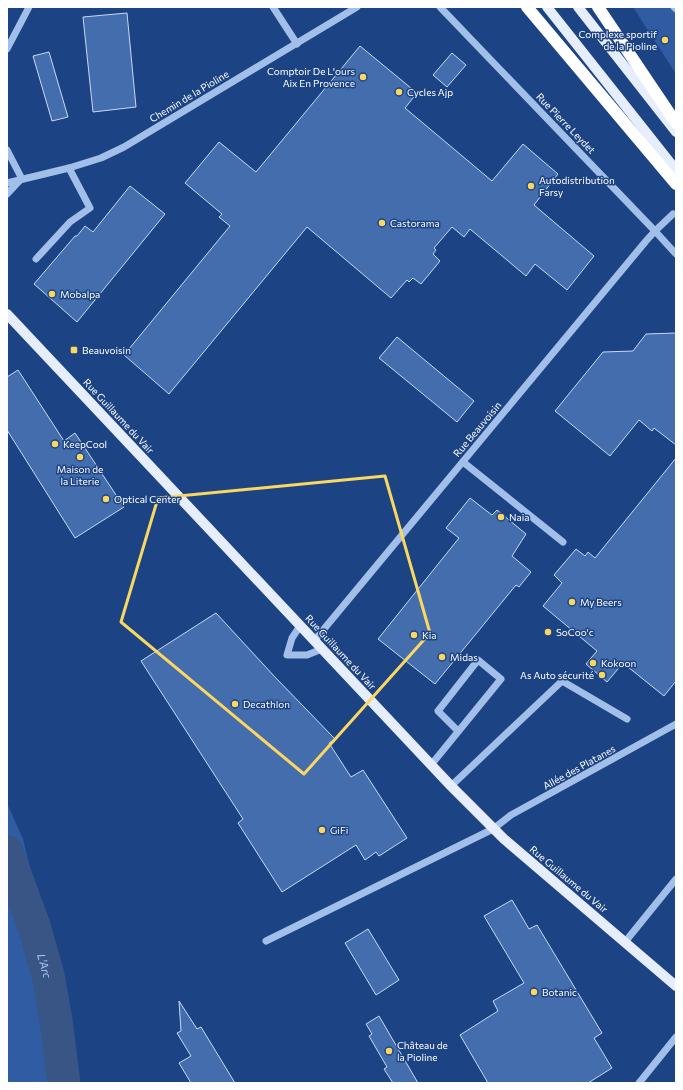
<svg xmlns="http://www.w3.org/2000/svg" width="683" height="1090" font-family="Commissioner,sans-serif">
	<rect width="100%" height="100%" fill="#1c4384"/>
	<g fill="#2f5ca2">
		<path d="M633,7H676V74Z"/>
		<path d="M7,803L23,839L60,990L80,1083H7Z"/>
	</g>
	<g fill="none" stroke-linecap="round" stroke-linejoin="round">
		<path stroke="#385585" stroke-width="33" id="s1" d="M7,852L34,926L48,975L56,1020L64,1083"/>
	</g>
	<g fill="#446dad" stroke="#c7daf8">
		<path d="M127,13L136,107L93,112L83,17Z"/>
		<path d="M360,46L417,93L405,108L492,181L523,144L558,174L534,205L594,256L567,290L535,264L526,276L470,229L464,237L452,227L434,248L436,250L433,254L440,261L421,284L413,278L409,282L407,280L391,298L307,227L169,394L124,355L230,226L219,217L222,214L185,183L219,142L256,172Z"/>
		<path d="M49,52L68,117L52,121L33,56Z"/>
		<path d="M452,53L466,65L447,87L433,75Z"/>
		<path d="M130,186L165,214L77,322L34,284L75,236H77L85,226L93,232Z"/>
		<path d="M676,333V445L654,428L652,431L639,420L610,456L555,411L603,352L633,351L646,334Z"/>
		<path d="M397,337L474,401L457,422L379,358Z"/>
		<path d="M18,370L64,441L75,433L124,507L75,538L7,430V377Z"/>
		<path d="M676,458V681L664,696L623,663L607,682L586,664L597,651L543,606L562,583L554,575L576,549L585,556L588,552L595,558Z"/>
		<path d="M470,498L492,515L497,510L526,534L512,556L531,572L519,587L516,585L435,684L378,639L459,538L446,528Z"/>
		<path d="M216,613L274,676L335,739L329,743L351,777L363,770L407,838L379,856L376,852L365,860L356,845L282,892L238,823L243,819L141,661Z"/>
		<path d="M512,900L529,929L537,925L602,1033L594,1038L612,1068L588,1083H488L460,1035L498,1011L493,1001L524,983L484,916Z"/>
		<path d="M368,929L399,980L376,995L345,943Z"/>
		<path d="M179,1001L197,1029L201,1027L235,1083H191L179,1063L191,1056L177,1033L181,1031Z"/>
		<path d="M379,1016L418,1083H393L384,1069L387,1067L369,1036L372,1034L366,1024Z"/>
	</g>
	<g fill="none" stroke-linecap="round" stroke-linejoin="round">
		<g stroke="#a2bfea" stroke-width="7">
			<path d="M273,7L297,44"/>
			<path d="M440,7L655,231L676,254"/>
			<path d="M674,7L676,9"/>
			<path d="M7,49L29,7"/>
			<path d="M7,150L22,179"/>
			<path d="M7,183L69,168L101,158L124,147L357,7"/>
			<path d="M7,194L21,179"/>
			<path d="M36,259L70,222L90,208L69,168"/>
			<path d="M463,462L563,542"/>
			<path d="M300,626L292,638L287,655H307L322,649"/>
			<path d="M314,641L646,241L655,231L673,214"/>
			<path d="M431,765L501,679L478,660L438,711L458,731"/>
			<path d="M451,786L562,681L627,719"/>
			<path d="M266,941L493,829L511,815L676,724"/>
			<path d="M625,942L676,879"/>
			<path d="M639,1083L676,1037"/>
		</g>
		<g stroke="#e6eefe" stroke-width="10">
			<path d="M547,7L676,170"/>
			<path d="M578,7L676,132"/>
			<path d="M7,314L451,786L504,839L676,986"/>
		</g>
		<g stroke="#fff" stroke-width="12">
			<path d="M527,7L676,184"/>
			<path d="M598,7L676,123"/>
		</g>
	</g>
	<path fill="none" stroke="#fbd760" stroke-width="3" stroke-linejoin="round" d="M385,476L430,633L304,774L121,622L158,498Z"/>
	<g fill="#fbd760" stroke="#1c4384" stroke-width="1.5">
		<circle cx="665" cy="40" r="4"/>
		<circle cx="363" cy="77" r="4"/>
		<circle cx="399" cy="92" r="4"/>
		<circle cx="531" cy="186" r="4"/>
		<circle cx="382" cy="223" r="4"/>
		<circle cx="52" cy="294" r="4"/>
		<rect x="70" y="346" width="8" height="8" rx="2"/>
		<circle cx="55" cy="444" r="4"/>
		<circle cx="80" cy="457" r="4"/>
		<circle cx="106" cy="499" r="4"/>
		<circle cx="501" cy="517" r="4"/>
		<circle cx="572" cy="602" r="4"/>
		<circle cx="548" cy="632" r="4"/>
		<circle cx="414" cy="635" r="4"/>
		<circle cx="442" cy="657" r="4"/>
		<circle cx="593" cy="663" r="4"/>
		<circle cx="602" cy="675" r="4"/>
		<circle cx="235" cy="704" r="4"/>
		<circle cx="322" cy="830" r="4"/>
		<circle cx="534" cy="992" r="4"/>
		<circle cx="389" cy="1051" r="4"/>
	</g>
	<g text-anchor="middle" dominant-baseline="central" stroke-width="3" stroke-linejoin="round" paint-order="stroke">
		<g font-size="10" fill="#fff" stroke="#1c4384" text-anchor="start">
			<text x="657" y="34" text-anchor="end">Complexe sportif<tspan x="657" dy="12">de la Pioline</tspan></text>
			<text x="355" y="71" text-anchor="end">Comptoir De L'ours<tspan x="355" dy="12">Aix En Provence</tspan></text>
			<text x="407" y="92">Cycles Ajp</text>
			<text x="539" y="180">Autodistribution<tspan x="539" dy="12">Farsy</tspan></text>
			<text x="390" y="223">Castorama</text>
			<text x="60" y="294">Mobalpa</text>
			<text x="82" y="350">Beauvoisin</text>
			<text x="63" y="444">KeepCool</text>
			<text x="80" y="469" text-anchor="middle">Maison de<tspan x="80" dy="12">la Literie</tspan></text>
			<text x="114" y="499">Optical Center</text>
			<text x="509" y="517">Naia</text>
			<text x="580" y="602">My Beers</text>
			<text x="556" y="632">SoCoo'c</text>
			<text x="422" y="635">Kia</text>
			<text x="450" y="657">Midas</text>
			<text x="601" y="663">Kokoon</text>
			<text x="594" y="675" text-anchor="end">As Auto sécurité</text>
			<text x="243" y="704">Decathlon</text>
			<text x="330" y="830">GiFi</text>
			<text x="542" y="992">Botanic</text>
			<text x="397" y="1045">Château de<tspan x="397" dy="12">la Pioline</tspan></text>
		</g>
		<g font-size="10" fill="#fff" stroke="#1c4384">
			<text transform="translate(189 96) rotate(-31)">Chemin de la Pioline</text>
			<text transform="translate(566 123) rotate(46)">Rue Pierre Leydet</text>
			<text transform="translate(119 416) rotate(47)">Rue Guillaume du Vair</text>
			<text transform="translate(477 429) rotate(-50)">Rue Beauvoisin</text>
			<text transform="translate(341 652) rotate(47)">Rue Guillaume du Vair</text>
			<text transform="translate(579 767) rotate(-29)">Allée des Platanes</text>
			<text transform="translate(569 879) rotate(40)">Rue Guillaume du Vair</text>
		</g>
		<g font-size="11" font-style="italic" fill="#aec9f2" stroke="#1c4384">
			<text stroke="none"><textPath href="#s1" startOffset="120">L'Arc</textPath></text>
		</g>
	</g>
	<rect width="683" height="1090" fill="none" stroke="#ffffff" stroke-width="16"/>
</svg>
